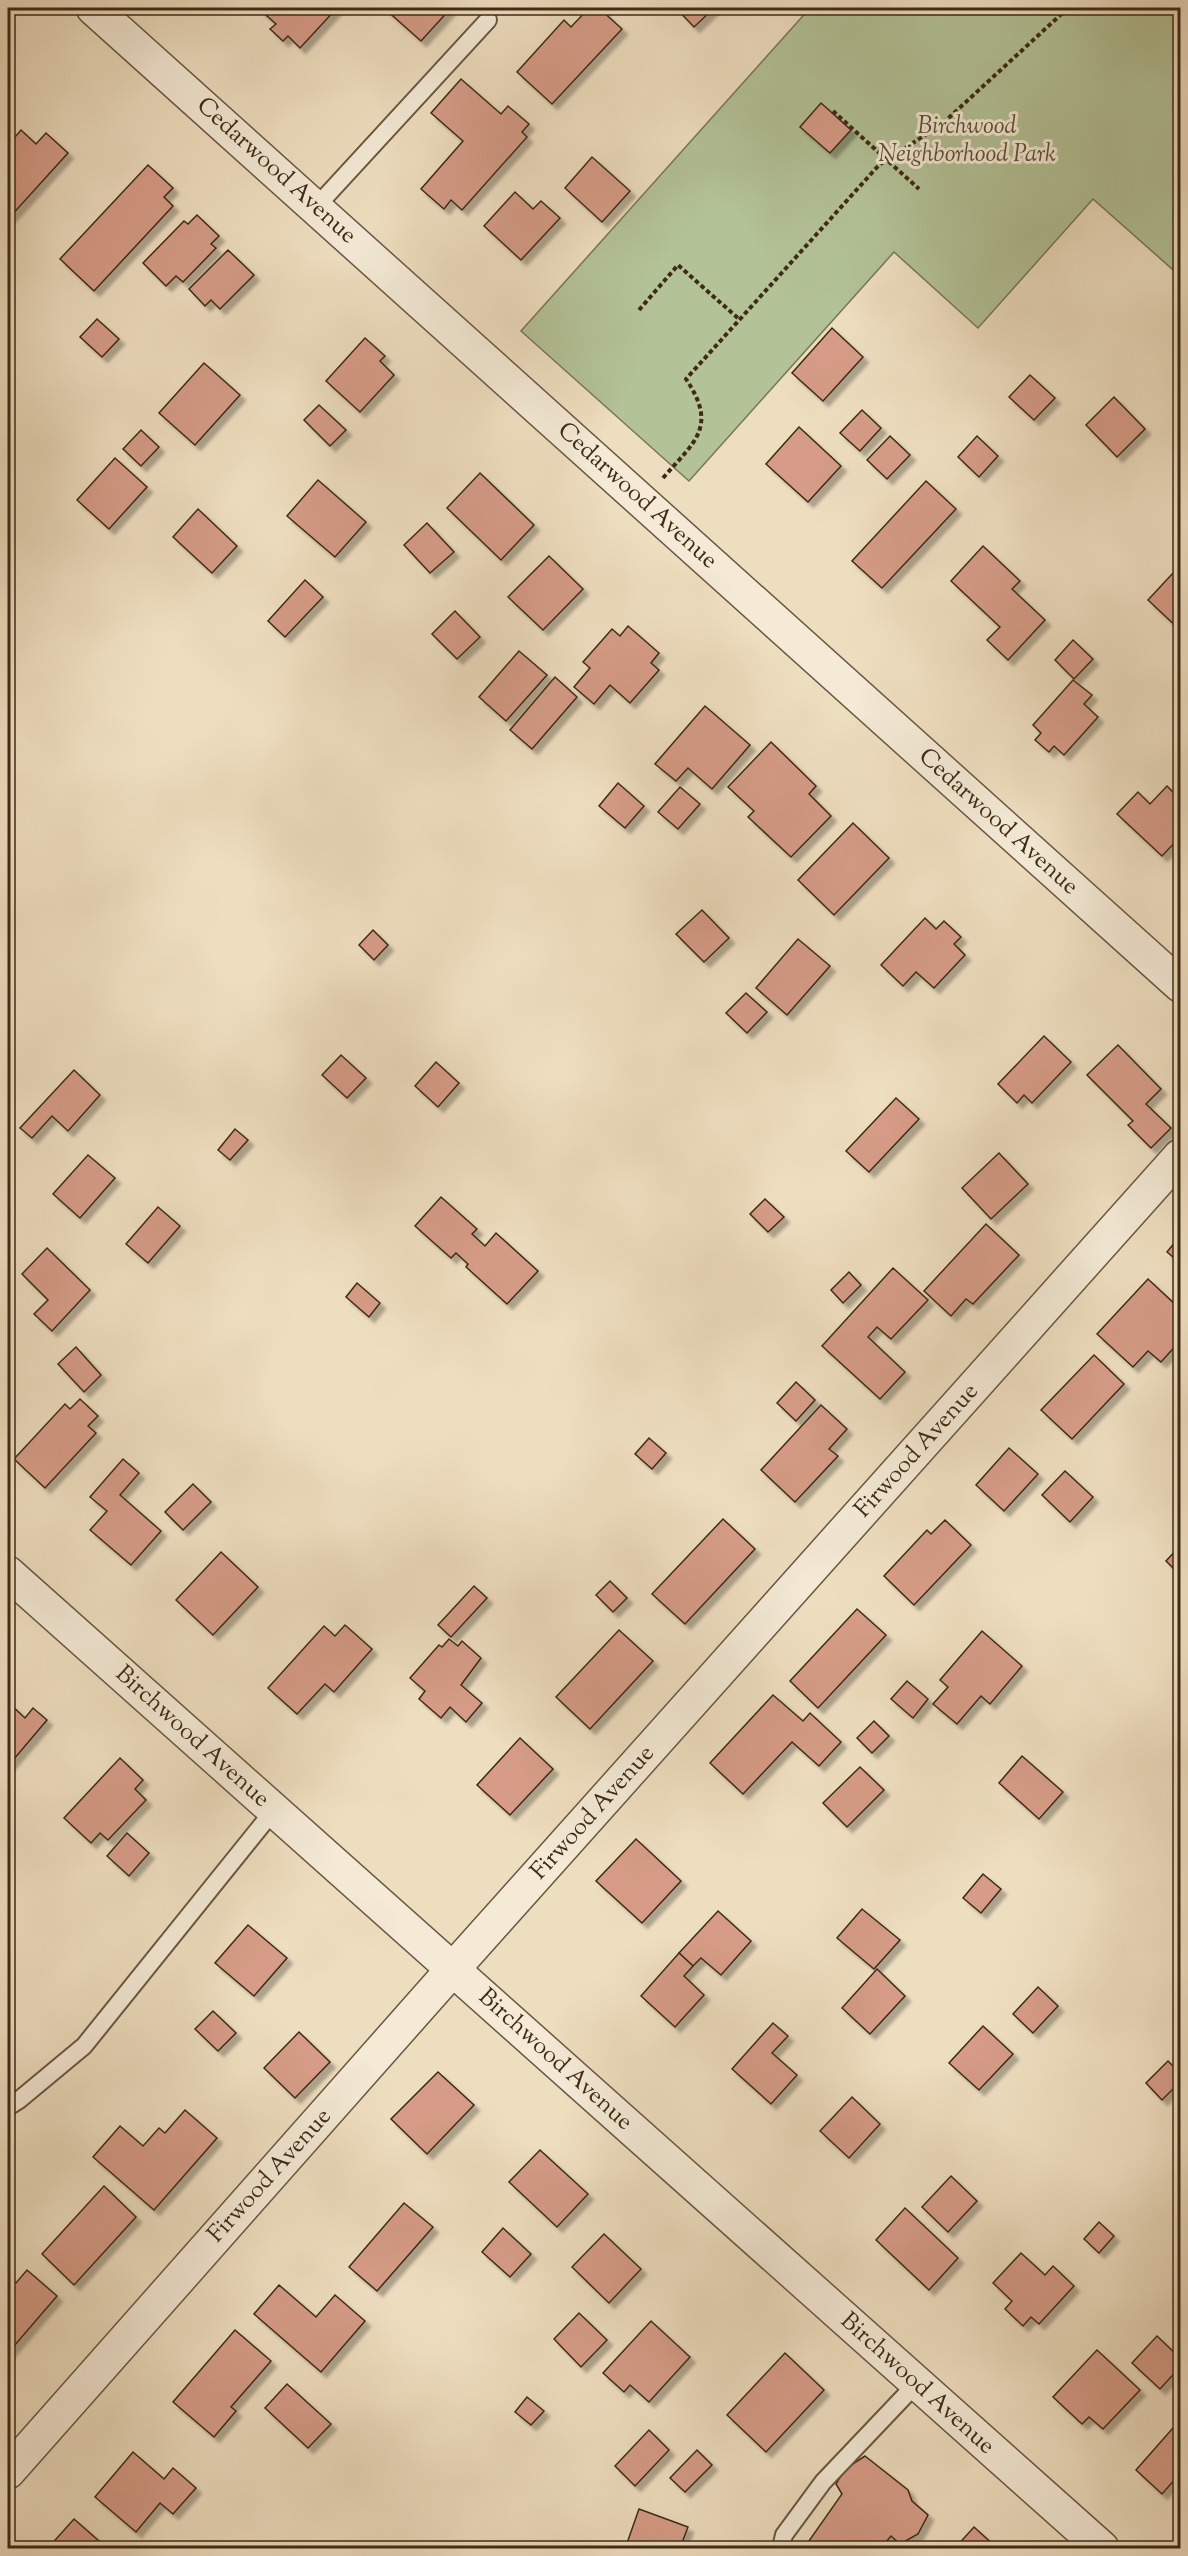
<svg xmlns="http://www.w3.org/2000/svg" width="1188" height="2556" font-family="'Sorts Mill Goudy',serif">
	<defs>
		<filter id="shadow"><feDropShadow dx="5.5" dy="5.5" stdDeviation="1.5" flood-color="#0004"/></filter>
	</defs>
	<rect width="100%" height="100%" fill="#eedec0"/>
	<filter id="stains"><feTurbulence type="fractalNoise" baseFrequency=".00333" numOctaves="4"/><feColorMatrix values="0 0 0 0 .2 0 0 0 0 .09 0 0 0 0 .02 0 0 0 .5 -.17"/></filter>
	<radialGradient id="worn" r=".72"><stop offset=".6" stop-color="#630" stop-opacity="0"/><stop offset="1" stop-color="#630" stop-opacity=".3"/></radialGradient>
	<path fill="#b3c297" stroke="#787656" stroke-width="1.5" d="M810,8H1180V276L1093,199L978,328L894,252L689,481L521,331Z"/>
	<g fill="#d69c87" stroke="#3e2a15" stroke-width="1.5" filter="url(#shadow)">
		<path d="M258,8H337L300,48L288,36L283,41L270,29L276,24Z"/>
		<path d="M384,8H451L421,41Z"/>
		<path d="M589,8H599L622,29L552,104L517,72L564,20L571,27Z"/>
		<path d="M676,8H714L694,27Z"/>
		<path d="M461,79L501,114L508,106L529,124L522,132L527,137L462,210L451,200L444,209L421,189L463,141L431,113Z"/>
		<path d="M821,103L851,130L830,153L800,127Z"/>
		<path d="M21,130L36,144L46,133L68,153L10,217L8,215V145Z"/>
		<path d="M592,157L630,191L602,222L565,188Z"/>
		<path d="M148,165L173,188L164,197L173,206L94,291L60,259Z"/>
		<path d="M515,192L533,209L541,201L560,218L521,260L484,226Z"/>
		<path d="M197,215L219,236L211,244L216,248L183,282L176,276L166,286L143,263L184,221L188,224Z"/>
		<path d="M228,250L254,275L220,309L211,300L205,306L189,289Z"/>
		<path d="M97,319L119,339L102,357L80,337Z"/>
		<path d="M832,328L863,357L823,401L792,373Z"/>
		<path d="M365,338L385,356L380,361L394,375L360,412L326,381Z"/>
		<path d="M204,363L240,395L195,445L159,413Z"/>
		<path d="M1030,375L1055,398L1034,420L1009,397Z"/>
		<path d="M1114,397L1145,429L1117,457L1086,425Z"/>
		<path d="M319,405L346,430L330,446L304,420Z"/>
		<path d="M862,410L881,428L860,451L840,433Z"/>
		<path d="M799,427L841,466L808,502L766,464Z"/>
		<path d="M141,430L159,447L141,466L123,449Z"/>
		<path d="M890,436L910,455L887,479L867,460Z"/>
		<path d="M977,436L998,456L979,477L958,457Z"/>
		<path d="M115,458L147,487L109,529L77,500Z"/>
		<path d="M480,473L534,525L501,560L447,508Z"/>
		<path d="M318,480L366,522L335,557L287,516Z"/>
		<path d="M926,481L956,509L882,588L852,561Z"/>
		<path d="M198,509L237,546L212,573L173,537Z"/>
		<path d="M427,523L454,552L430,573L404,545Z"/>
		<path d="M983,546L1020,581L1012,589L1045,620L1008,660L987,640L1000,627L951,581Z"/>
		<path d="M549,556L583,589L543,630L508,597Z"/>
		<path d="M1173,573L1180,580V630L1148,600Z"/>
		<path d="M305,580L323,597L285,637L268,621Z"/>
		<path d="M455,611L480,637L457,659L432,634Z"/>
		<path d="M628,626L659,653L651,663L659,670L630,703L610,685L594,704L574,687L590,668L583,662L612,629L620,636Z"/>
		<path d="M1073,640L1093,659L1074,679L1055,660Z"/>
		<path d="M519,651L547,675L506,721L479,697Z"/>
		<path d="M555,677L577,697L532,749L510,730Z"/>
		<path d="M1073,680L1092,695L1084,704L1098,717L1064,755L1054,746L1049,752L1035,740L1041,733L1033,725Z"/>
		<path d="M705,706L750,745L712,789L688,768L676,781L655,764Z"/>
		<path d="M771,742L816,786L809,794L831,816L791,857L748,817L754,811L728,787Z"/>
		<path d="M618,783L644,806L625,828L599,806Z"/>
		<path d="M1167,786L1177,796L1180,792V837L1162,856L1117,814L1138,792L1150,804Z"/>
		<path d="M680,787L700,804L678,829L658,812Z"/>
		<path d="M853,823L889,858L834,915L798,880Z"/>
		<path d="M702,910L729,938L704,962L676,934Z"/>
		<path d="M925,918L936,929L944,921L961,937L954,944L965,955L934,988L916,972L903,986L881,965Z"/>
		<path d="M373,930L388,945L374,960L359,945Z"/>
		<path d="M798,939L830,966L787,1015L756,988Z"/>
		<path d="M746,993L767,1012L747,1033L726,1013Z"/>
		<path d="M1044,1036L1071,1062L1032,1103L1024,1095L1017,1103L998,1084Z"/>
		<path d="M1118,1045L1161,1089L1146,1104L1171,1128L1151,1148L1128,1125L1133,1121L1087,1075Z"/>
		<path d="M341,1055L366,1078L347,1098L322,1075Z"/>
		<path d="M436,1062L459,1083L438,1107L415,1086Z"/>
		<path d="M74,1070L100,1095L68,1131L52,1116L32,1138L20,1128Z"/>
		<path d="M896,1098L919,1119L869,1172L846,1151Z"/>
		<path d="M235,1129L248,1140L230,1160L218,1150Z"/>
		<path d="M999,1153L1028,1184L991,1219L962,1188Z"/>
		<path d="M88,1155L115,1178L80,1218L53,1194Z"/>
		<path d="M441,1197L477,1229L472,1234L485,1246L496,1233L538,1271L507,1304L466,1267L468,1264L456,1253L451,1258L415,1226Z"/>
		<path d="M765,1199L784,1217L768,1232L750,1214Z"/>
		<path d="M158,1207L180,1226L148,1263L126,1244Z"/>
		<path d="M986,1224L1019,1255L973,1304L966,1299L951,1316L924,1291Z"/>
		<path d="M1180,1236V1263L1167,1252Z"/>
		<path d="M47,1248L90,1290L52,1331L34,1314L48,1300L22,1274Z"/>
		<path d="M893,1268L928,1300L891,1339L877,1327L868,1337L905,1372L880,1399L822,1346Z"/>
		<path d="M849,1272L861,1285L843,1303L831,1290Z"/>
		<path d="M1148,1279L1180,1309L1176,1317L1180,1321V1341L1161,1362L1148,1351L1133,1367L1097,1334Z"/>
		<path d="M357,1283L380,1303L369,1317L346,1297Z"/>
		<path d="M76,1347L101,1375L84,1392L58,1364Z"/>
		<path d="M1094,1355L1124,1384L1072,1439L1041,1410Z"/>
		<path d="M796,1382L815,1400L796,1421L777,1403Z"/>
		<path d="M80,1399L98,1416L88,1426L96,1433L45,1488L14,1459L65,1404L70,1409Z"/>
		<path d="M821,1405L847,1429L829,1449L838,1456L795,1502L761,1470Z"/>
		<path d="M649,1438L666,1453L652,1469L635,1454Z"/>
		<path d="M1009,1448L1038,1474L1004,1511L976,1485Z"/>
		<path d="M123,1459L139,1473L120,1495L161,1531L131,1565L90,1530L107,1511L90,1497Z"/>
		<path d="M1065,1471L1093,1497L1070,1522L1042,1495Z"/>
		<path d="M193,1484L211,1502L183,1530L165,1512Z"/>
		<path d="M723,1519L755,1549L685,1624L652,1594Z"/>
		<path d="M945,1520L971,1545L914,1605L884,1576L927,1530L931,1534Z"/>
		<path d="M1178,1548L1180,1550V1575L1166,1561Z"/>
		<path d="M221,1552L258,1587L213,1635L176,1600Z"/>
		<path d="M610,1581L627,1598L613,1612L596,1595Z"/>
		<path d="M474,1586L487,1598L451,1637L438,1625Z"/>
		<path d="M857,1609L886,1635L818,1708L790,1681Z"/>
		<path d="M345,1625L372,1649L334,1692L325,1684L297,1714L268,1688L324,1626L335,1636Z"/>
		<path d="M619,1630L653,1661L590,1729L556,1697Z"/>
		<path d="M982,1631L1022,1666L990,1704L981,1696L957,1724L933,1704L948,1687L940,1680Z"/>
		<path d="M449,1639L458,1646L462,1641L481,1658L461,1685L482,1703L466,1722L450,1707L441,1718L419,1699L425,1691L410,1678L439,1645L442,1647Z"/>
		<path d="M907,1681L928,1699L913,1718L891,1699Z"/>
		<path d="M773,1695L803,1721L810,1713L841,1742L819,1766L792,1742L743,1794L710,1763Z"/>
		<path d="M10,1704L25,1718L33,1708L47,1720L8,1766V1707Z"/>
		<path d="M874,1721L889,1736L872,1753L857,1738Z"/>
		<path d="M520,1738L553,1769L510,1815L477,1785Z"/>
		<path d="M1022,1756L1063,1792L1039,1819L999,1783Z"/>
		<path d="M120,1758L143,1780L135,1789L146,1800L108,1840L100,1833L91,1843L64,1818Z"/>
		<path d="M860,1767L884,1790L847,1827L823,1803Z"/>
		<path d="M127,1833L149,1853L129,1876L107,1856Z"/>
		<path d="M636,1839L681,1881L642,1923L596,1881Z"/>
		<path d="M983,1874L1001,1889L981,1913L963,1898Z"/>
		<path d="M862,1909L900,1940L874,1969L837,1938Z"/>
		<path d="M718,1911L751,1941L721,1975L701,1958L693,1966L679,1953Z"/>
		<path d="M248,1925L287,1958L254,1996L215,1963Z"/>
		<path d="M679,1953L693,1966L684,1976L704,1995L675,2027L641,1996Z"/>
		<path d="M877,1969L905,1996L870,2034L842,2008Z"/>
		<path d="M1038,1987L1058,2006L1033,2033L1013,2014Z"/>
		<path d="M213,2011L236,2033L218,2051L195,2029Z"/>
		<path d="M773,2023L788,2036L772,2053L797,2075L771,2104L732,2069Z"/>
		<path d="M983,2026L1013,2054L979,2090L949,2063Z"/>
		<path d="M299,2032L330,2062L295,2098L264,2068Z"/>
		<path d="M1168,2061L1180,2073V2082L1162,2100L1146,2083Z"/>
		<path d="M438,2072L474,2105L427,2154L391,2119Z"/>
		<path d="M852,2097L880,2124L849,2158L820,2131Z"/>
		<path d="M185,2110L217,2138L154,2210L93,2157L120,2126L143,2146L159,2128L165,2133Z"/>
		<path d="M540,2150L588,2194L557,2227L509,2182Z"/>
		<path d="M951,2176L977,2201L948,2232L922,2207Z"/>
		<path d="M104,2186L136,2217L74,2285L42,2254Z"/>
		<path d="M404,2203L433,2227L377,2291L349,2267Z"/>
		<path d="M905,2208L958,2258L929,2290L876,2240Z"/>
		<path d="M1099,2222L1114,2236L1099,2253L1084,2239Z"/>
		<path d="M503,2228L531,2254L510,2277L482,2252Z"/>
		<path d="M604,2234L641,2269L609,2303L572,2267Z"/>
		<path d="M1021,2253L1045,2275L1053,2266L1074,2286L1039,2324L1031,2317L1023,2326L1005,2309L1012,2301L993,2283Z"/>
		<path d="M27,2270L57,2296L8,2353V2275L16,2283Z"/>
		<path d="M279,2285L316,2317L335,2295L365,2321L321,2372L254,2314Z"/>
		<path d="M579,2313L607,2340L581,2367L554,2339Z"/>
		<path d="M651,2321L690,2357L649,2402L630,2385L624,2392L603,2373Z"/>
		<path d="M235,2330L271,2361L231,2407L236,2411L214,2437L173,2402Z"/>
		<path d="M1157,2336L1180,2358V2367L1160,2389L1132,2363Z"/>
		<path d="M1097,2350L1140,2390L1103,2429L1089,2417L1082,2424L1053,2397Z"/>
		<path d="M785,2353L824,2390L766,2452L727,2415Z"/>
		<path d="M287,2384L331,2424L308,2448L265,2408Z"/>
		<path d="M527,2397L544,2411L531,2425L515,2412Z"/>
		<path d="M1180,2420V2482L1176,2478L1162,2494L1136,2470Z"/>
		<path d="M649,2430L669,2450L635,2486L615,2466Z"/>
		<path d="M697,2450L712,2465L685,2492L670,2478Z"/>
		<path d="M133,2452L164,2479L173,2468L196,2488L173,2514L160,2503L136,2532L95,2497Z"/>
		<path d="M865,2456L908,2490L912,2501L928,2515L918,2534L900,2544L891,2536L881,2548H804L842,2494L836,2484L845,2469Z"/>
		<path d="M639,2509L688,2527L680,2548H633L626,2546Z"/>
		<path d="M74,2519L107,2548H48Z"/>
		<path d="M974,2527L997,2548H955Z"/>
	</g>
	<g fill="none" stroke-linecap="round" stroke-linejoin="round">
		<defs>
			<g id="lane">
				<path d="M316,207L488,20"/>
				<path d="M8,2107L19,2100L84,2046L274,1810"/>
				<path d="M781,2548L784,2535L823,2482L917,2383"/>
			</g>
			<g id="street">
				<path d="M93,8L1180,985"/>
				<path d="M8,1573L1102,2548"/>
				<path d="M8,2472L453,1969L1180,1156"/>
			</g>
		</defs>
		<use href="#lane" stroke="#6a5740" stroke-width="20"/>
		<use href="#street" stroke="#6a5740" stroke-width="36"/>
		<g stroke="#3e2a15" stroke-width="4" stroke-dasharray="4.5 3" stroke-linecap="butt">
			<path d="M833,111L919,189"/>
			<path d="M639,310L678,265L740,320"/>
			<path d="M663,478C695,441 718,427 686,379L879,165L942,124L1068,8"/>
		</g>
		<use href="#lane" stroke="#f4ead6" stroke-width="16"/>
		<use href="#street" stroke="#f4ead6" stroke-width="33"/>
	</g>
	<g text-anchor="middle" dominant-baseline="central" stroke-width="6" stroke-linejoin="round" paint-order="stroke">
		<g font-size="24" font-style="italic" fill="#5b5036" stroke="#f4ead6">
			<text x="967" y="127">Birchwood<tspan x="967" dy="28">Neighborhood Park</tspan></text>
		</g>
		<g font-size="24" fill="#3e2a15" stroke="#f4ead6">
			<text transform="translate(276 171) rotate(42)">Cedarwood Avenue</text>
			<text transform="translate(637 496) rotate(42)">Cedarwood Avenue</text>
			<text transform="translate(998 822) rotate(42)">Cedarwood Avenue</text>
			<text transform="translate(917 1451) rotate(-48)">Firwood Avenue</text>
			<text transform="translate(192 1737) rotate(42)">Birchwood Avenue</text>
			<text transform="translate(593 1813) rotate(-48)">Firwood Avenue</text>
			<text transform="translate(555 2060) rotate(42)">Birchwood Avenue</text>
			<text transform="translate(270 2176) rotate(-48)">Firwood Avenue</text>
			<text transform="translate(917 2384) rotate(42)">Birchwood Avenue</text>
		</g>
	</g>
	<rect width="1188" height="2556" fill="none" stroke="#eedec0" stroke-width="30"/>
	<rect x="9" y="9" width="1170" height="2538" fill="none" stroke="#3e2a15" stroke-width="3"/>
	<rect x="15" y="15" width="1158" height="2526" fill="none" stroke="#3e2a15" stroke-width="1.5"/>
	<rect width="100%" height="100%" filter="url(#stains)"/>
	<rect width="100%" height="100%" fill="url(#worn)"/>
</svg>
